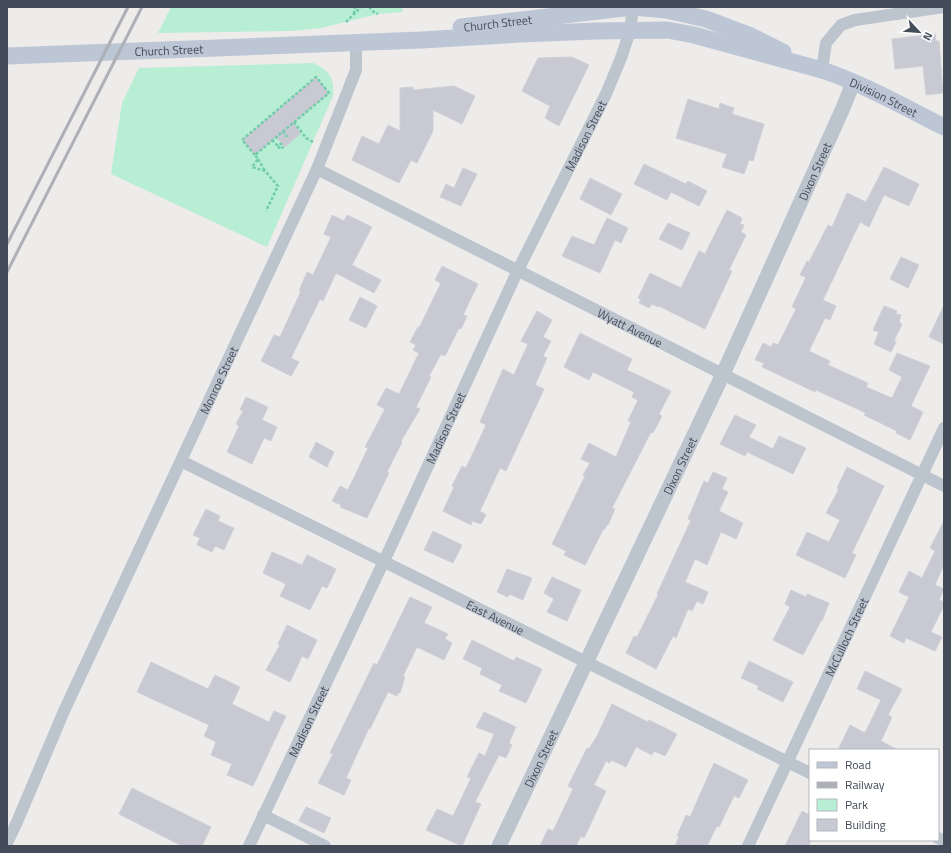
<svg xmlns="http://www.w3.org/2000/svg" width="951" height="853" font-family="'Titillium Web',sans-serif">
	<rect width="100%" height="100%" fill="#eeebeb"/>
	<g fill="#b8eed3">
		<path d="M171,7H399L403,9L402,12L378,14L321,28L292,31L158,33Z"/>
		<path d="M313,63C329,70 335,78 333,96L267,247L111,174L122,103L139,68Z"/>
	</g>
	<g fill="#c8c9d2" stroke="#cfd0d7">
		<path d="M935,34L936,41H939L943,93L926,95L923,66L895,69L892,39Z"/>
		<path d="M572,57L589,65L559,126L548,120L545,118L550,106L522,91L538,58Z"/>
		<path d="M316,77L329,93L293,123L301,133L285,147L276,137L255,155L242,140Z"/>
		<path d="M454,86L475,96L462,124L433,110V131L417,163L411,160L399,183L352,160L362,136L379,144L388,125L400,131V88L413,87V90Z"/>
		<path d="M688,99L719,109L720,103L734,108L732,114L764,124L753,161L749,160L744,174L722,167L727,154L676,138Z"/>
		<path d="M644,164L686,184L688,181L707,191L699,206L671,192L667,200L634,184Z"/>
		<path d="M884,167L919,184L909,206L884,195L869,227L860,222L823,300L836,306L830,320L825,318L809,351L830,361L828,365L868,383L866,387L892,398L902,377L889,370L897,353L930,366L911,406L923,412L910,440L896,433L897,431L864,415L866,413L816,390L815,392L762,367L764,363L755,360L763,343L771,347L773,343L778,345L796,309L792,307L806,277L800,275L807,261L809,262L828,225L832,227L847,193L866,202Z"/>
		<path d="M463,168L477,174L461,206L440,197L446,184L454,188Z"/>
		<path d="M590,178L622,194L611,215L580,199Z"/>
		<path d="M727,210L742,218L740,224L744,225L741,232L746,235L729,270L732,271L705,329L659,306L658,307L652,304L649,308L639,303L641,299L638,298L650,273L681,288L699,251L705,254Z"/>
		<path d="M332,215L344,221L347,215L372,227L352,265L381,280L374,293L336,273L323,301L320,299L291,358L299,362L291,376L261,361L274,335L280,337L301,291H299L307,272L313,275L331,237L324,234Z"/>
		<path d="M607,218L628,228L621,243L615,240L600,273L562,256L572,236L594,245Z"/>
		<path d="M668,223L690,233L682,250L659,239Z"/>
		<path d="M901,257L919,265L908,288L890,279Z"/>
		<path d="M442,266L478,284L463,315L467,316L461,329L459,328L445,356L441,354L429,376L431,377L416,407L420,409L401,441L402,442L387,472L389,473L367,518L340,507L341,505L332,501L340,486L348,490L368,448L365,447L385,409L377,405L386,388L399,394L419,353L413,350L416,345L410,342L418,327L419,328L441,283L435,280Z"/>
		<path d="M360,297L377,306L366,328L349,320Z"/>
		<path d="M944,305V344L929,337Z"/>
		<path d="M884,306L897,311L896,314L901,315L899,322L902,324L894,341L896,342L891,352L874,344L879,332L873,330Z"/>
		<path d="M537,311L552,320L543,337L551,341L543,356L547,358L535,385L544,389L506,471L500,468L480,511L486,515L481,524L472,521L471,525L443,511L454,487L452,486L462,466L466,468L486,425L480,422L503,369L514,375L528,344L521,341Z"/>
		<path d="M580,333L632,359L627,370L671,391L659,414L662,416L653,433L651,432L612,508L615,509L608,525H607L604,530H603L585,565L564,555L566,551L552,544L585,476L583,475L590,463L581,459L589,443L616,457L631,422L628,421L638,400L632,397L634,392L593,372L589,380L564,367Z"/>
		<path d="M246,397L268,407L262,420L277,427L271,441L264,438L252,464L227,452L239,426L236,424L243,411L240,410Z"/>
		<path d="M735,415L756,425L749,437L773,449L779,436L806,448L793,474L747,452L745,456L720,444Z"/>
		<path d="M316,442L334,452L327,467L309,457Z"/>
		<path d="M847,467L884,486L852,553L856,555L845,578L796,555L807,532L829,542L840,520L826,513L839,489L837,488Z"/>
		<path d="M713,472L727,478L722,489L728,492L719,511L743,523L736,539L721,532L707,565L695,559L685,582L708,592L703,604L697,601L692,611L688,609L676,638L673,636L656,669L626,653L634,636L637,637L658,595L657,594L691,520L688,519L704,481L708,483Z"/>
		<path d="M206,509L220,516L218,521L234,528L224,550L215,546L212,552L197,545L200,538L193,535Z"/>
		<path d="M944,521V564L935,585L944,589L939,600L944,602V605L931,632L942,637L935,651L906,638L904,643L890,636L909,597L899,592L909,571L922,578L935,551L930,548Z"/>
		<path d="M433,531L462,545L453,563L424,550Z"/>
		<path d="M272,552L302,565L307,555L336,569L327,588L322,586L310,610L280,596L286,584L263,573Z"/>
		<path d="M507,569L532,578L523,600L509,594L508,597L497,592Z"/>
		<path d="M552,577L581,590L567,621L547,612L554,599L544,593Z"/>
		<path d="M791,590L806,597L807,594L829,603L822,621H821L803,655L773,640L790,607L785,604Z"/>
		<path d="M410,597L432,607L424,623L448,634L445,639L452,643L444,660L417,647L403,676L405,677L400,693H398L397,696L388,692L370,729L369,728L346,778L351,780L344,795L318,783L333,754L330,753L374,663L377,665Z"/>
		<path d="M287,625L317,640L308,659L302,656L290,682L266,670L280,645L278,644Z"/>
		<path d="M472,640L514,661L516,657L542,669L526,703L499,691L502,685L480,674L482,668L463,659Z"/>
		<path d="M749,661L793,682L783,702L757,689L759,686L741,678Z"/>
		<path d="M151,662L208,689L215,675L240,687L232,704L269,722L274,711L286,716L253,786L227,775L232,764L211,755L216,742L204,736L209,725L137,692Z"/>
		<path d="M865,671L902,689L888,715L892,717L881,741L898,750H838L850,725L865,733L881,700L857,689Z"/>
		<path d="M612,704L648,722L649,720L677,734L665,756L654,751L652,755L636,747L626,767L611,760L610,763L606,761L594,785L606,791L584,838L581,836L576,846H540L548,829L553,831L573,789L568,786L587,748L589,749L597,736Z"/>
		<path d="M484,712L516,727L509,743L512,745L506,758L499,755L475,802L481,804L462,846L426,830L437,809L453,816L471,778L467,777L479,753L485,756L494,734L476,727Z"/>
		<path d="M714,763L748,780L739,798L734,796L719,827L717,826L707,846H675L679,837L677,836L686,815L690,817Z"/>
		<path d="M132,788L211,827L202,846H182L119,814Z"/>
		<path d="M306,807L331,818L324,833L299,821Z"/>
		<path d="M802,811L810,815V846H785Z"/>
	</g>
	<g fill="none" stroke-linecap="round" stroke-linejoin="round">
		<g stroke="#70ccaa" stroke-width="2.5" stroke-dasharray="3 2" stroke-linecap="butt">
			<path d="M369,7L375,13L378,14"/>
			<path d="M354,14L355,7"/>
			<path d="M346,22L361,7"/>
			<path d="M294,122L306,138L313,142"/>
			<path d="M283,131L287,137"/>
			<path d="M272,140L278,146"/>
			<path d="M282,143L278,146L280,149L285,146"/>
			<path d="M255,155L242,140L316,77L329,93L255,155L258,159L252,167L265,171L278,186L266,211"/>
			<path d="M258,159L265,171"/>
		</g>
		<g stroke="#bcc4ce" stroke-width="12">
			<path d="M822,70L826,43L841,25L855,20L944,7"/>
			<path id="s1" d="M317,169L944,486"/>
			<path id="s2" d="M181,461L810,773"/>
			<path d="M263,815L325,846"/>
			<path d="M938,838L944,841"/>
			<path id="s3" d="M7,843L17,822L64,711L317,169L356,70V43"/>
			<path id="s4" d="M249,846L392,544L518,270L606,94L621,58L630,31L633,7"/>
			<path id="s5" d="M748,846L944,428"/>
		</g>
		<path stroke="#bcc4ce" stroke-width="15" id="s6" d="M499,846L723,374L843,108L853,83"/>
		<g stroke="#bdc6d5" stroke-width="17">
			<path id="s7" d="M461,27L633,7L666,10L706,19L751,36L783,52"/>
			<path id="s8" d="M7,56L422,40L520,34L597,31L667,30L694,35L822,70C864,84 904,107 944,127"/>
		</g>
		<g stroke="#adb0b6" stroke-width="3">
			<path d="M7,244L128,7"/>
			<path d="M7,272L142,7"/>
		</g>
	</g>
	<g text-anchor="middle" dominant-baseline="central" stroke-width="3" stroke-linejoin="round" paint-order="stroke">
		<g font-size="12" fill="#444c59" stroke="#fff">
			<text stroke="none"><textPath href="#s7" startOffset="37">Church Street</textPath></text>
			<text stroke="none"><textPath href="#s8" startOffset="162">Church Street</textPath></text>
			<text stroke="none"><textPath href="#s8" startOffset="888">Division Street</textPath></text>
			<text stroke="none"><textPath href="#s4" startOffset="786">Madison Street</textPath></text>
			<text stroke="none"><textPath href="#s6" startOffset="745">Dixon Street</textPath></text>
			<text stroke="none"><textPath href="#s1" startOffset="351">Wyatt Avenue</textPath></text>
			<text stroke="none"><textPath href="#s3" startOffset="509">Monroe Street</textPath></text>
			<text stroke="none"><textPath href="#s4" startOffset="462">Madison Street</textPath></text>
			<text stroke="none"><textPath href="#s6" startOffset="421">Dixon Street</textPath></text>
			<text stroke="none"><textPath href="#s2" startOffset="351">East Avenue</textPath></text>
			<text stroke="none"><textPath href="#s5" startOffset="231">McCulloch Street</textPath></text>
			<text stroke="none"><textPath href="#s4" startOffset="138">Madison Street</textPath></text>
			<text stroke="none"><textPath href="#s6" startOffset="97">Dixon Street</textPath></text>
		</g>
	</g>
	<rect width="951" height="853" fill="none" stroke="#444c59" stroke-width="16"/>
	<rect x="809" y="749" width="130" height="92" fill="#ffffff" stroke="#b4b7bd"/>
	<rect x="817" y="762" width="20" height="6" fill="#bdc6d5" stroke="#b4b7bd"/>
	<text x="845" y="769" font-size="12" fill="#444c59">Road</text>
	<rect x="817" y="782" width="20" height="6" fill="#adb0b6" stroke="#b4b7bd"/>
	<text x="845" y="789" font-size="12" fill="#444c59">Railway</text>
	<rect x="817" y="799" width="20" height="12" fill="#b8eed3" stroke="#b4b7bd"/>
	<text x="845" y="809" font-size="12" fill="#444c59">Park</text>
	<rect x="817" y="819" width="20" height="12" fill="#c8c9d2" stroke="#b4b7bd"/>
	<text x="845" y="829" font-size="12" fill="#444c59">Building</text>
	<g transform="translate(919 32) rotate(116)" stroke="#ffffff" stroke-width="3" paint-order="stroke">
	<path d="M0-3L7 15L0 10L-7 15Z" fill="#444c59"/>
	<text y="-6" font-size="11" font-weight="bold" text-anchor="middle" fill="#444c59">N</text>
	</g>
</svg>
